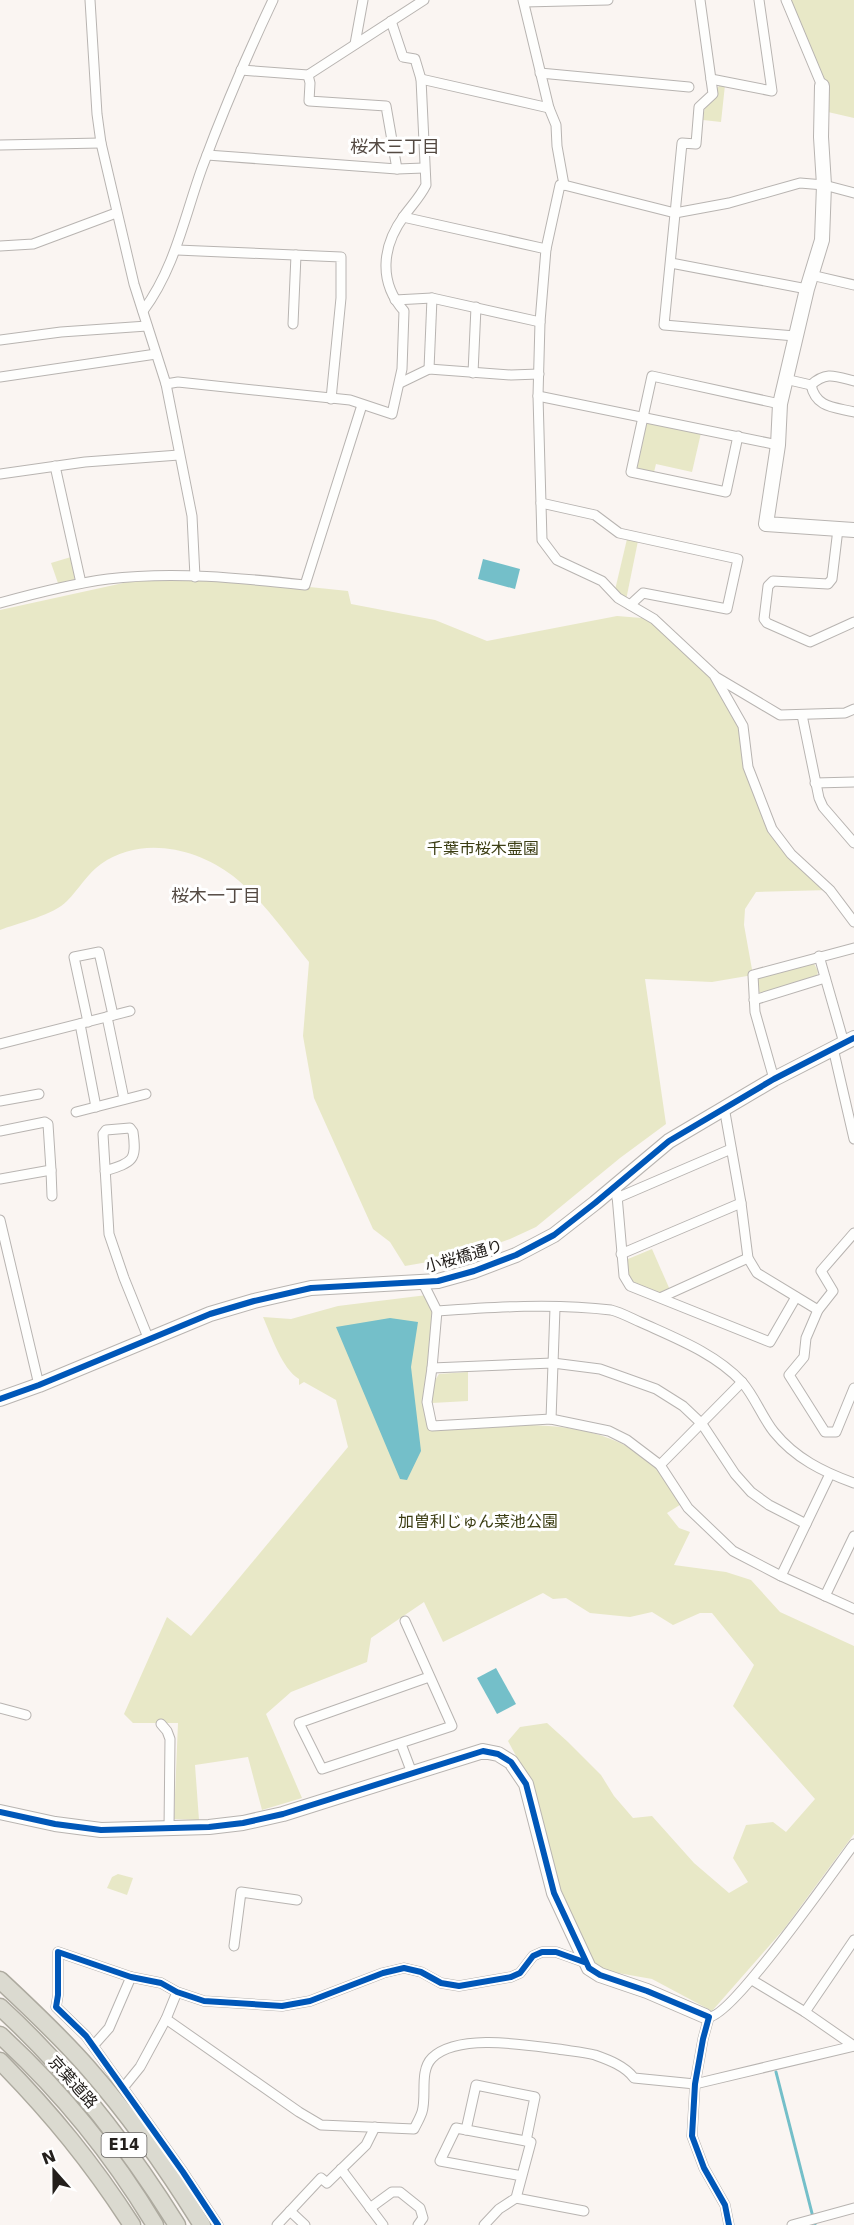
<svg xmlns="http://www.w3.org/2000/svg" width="854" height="2225" font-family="'DejaVu Sans','Noto Sans JP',sans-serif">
	<rect width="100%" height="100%" fill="#faf5f2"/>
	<g fill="#e8e8c7">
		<path d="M789,0H854V118L828,112Z"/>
		<path d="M720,85H725L721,122L703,120L705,105L717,95V88Z"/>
		<path d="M647,422L701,433L692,472L656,464L654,472L637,469Z"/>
		<path d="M627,539L638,541L626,600L615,590Z"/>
		<path d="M71,557L76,576L73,581L59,586L51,563Z"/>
		<path d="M137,580L252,581L348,591L351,604L435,620L487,641L617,616L654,619L714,675L743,726L748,767L772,829L830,890L756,892L745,909L744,925L753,975L712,982L645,979L666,1124L620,1158L536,1227L510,1239L462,1256L405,1266L390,1242L373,1229L314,1098L303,1036L309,962C287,935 260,897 233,876C197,848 141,835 101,864C87,874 79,889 67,901C54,915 18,923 0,930V610Z"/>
		<path d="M812,960L818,971L817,976L764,993L759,992L757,981L759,976Z"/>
		<path d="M652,1249L670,1290L659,1294L632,1283L628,1273V1259Z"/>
		<path d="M427,1295L434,1310L430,1337L427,1402L430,1430C508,1425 591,1412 656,1465C667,1474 675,1492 683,1503L667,1513L679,1528L690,1532L674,1565L726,1572L751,1580L780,1612L854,1646V1834L784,1929L712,2011L652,1979L601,1970L583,1953L560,1893L522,1767L508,1741L520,1727L547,1723L568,1742L601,1775L614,1796L633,1818L652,1816L694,1863L729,1893L748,1882L733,1858L746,1825L773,1822L786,1832L815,1799L733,1706L754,1665L712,1613H700L673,1625L652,1612L630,1617L590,1613L566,1598L553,1599L543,1593L443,1642L424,1602L371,1638L367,1662L291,1692L266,1714L302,1798L262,1810L248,1757L195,1765L199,1820L174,1819L178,1723H133L124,1714L167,1617L191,1636L348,1447L336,1400L304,1382L299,1385V1379C282,1369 271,1335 263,1317L291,1319L338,1306Z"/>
		<path d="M468,1372V1401L432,1403L434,1382L439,1374Z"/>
		<path d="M118,1874L133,1878L127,1895L107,1888L112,1877Z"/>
	</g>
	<g fill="#74bfc9">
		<path d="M483,559L520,569L515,589L478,579Z"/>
		<path d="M390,1318L418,1322L411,1367L421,1451L407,1480L400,1479L336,1327Z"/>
		<path d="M496,1668L516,1704L497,1714L477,1678Z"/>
	</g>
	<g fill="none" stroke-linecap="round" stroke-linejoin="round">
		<path stroke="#74bfc9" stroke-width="3" d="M776,2072L815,2225"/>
		<defs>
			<g id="street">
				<path d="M90,0L97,114L101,143L134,284L166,384L192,516L195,577"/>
				<path d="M523,0L549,108L556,125L557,146L564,185"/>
				<path d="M700,0L713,94L699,107L696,144L682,143L664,325L795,336"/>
				<path d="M786,0L822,86"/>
				<path d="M524,2L608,0"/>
				<path d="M355,44L363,0"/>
				<path d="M241,70L308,75L424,0"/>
				<path d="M540,73L689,87"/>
				<path d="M308,75L310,83L309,101L386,106L397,169"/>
				<path d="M421,79L549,108"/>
				<path d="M711,79L772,91L759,0"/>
				<path d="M0,145L101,143"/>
				<path d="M207,155L397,169L424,168"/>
				<path d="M564,185H560L546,249L540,322L538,396L542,540L557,560L602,581L618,598L654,619L714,675L743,726L748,767L772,829L791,854L830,890L854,922"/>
				<path d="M564,185L675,213L729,203L800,183L824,185L854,193"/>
				<path d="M403,217L546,249"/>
				<path d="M0,246L33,244L116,213"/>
				<path d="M177,250L341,257V298L331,399"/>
				<path d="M671,263L807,289"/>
				<path d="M811,275L854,285"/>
				<path d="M395,300L432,298L540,322"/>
				<path d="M143,311C175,268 184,218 202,168C223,111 247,55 273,0"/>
				<path d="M293,324L296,255"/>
				<path d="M0,340L61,332L147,326"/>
				<path d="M429,369L432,298"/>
				<path d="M473,373L476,307"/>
				<path d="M0,377L156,354"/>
				<path d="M785,379L811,385"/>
				<path d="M400,383L429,369L511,375L539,374"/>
				<path d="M166,384L178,382L350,400L392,414L402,369L404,311C378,282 382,246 404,216C412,205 420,197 426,185L421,79L415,59L403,57L391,21"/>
				<path d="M811,385C816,408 834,407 854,412"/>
				<path d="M811,385C826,371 835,376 854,381"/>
				<path d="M538,396L778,445"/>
				<path d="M738,436L726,492L631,472L652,376L780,404"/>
				<path d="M55,466L81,583"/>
				<path d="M0,474L85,462L179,455"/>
				<path d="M541,503L595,515L619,533L738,559L727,609L643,593L630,605"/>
				<path d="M838,529L832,579L828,584L773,581L768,586L764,619L767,623L810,642L854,622"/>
				<path d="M0,603C36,593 71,584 108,579C173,571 240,578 305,585L362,405"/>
				<path d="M716,677L780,715L845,713L854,709"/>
				<path d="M802,715L819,798L823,807L854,843"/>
				<path d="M815,783L854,782"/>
				<path d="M819,956L844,1043"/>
				<path d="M754,1000L825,978"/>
				<path d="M107,1017L124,1099"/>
				<path d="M88,1022L74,957L99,952L113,1015"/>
				<path d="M80,1024L96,1107"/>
				<path d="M0,1044L130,1011"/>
				<path d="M833,1048L854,1139"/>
				<path d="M774,1079L755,1012L753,975L854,948"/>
				<path d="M0,1101L39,1094"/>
				<path d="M724,1107L741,1203L748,1258L757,1273L818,1310"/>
				<path d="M76,1112L146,1094"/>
				<path d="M0,1131L45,1122L48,1124L51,1170L0,1179"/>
				<path d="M51,1170L52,1196"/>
				<path d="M105,1171C133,1162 137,1161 133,1132L130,1128L106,1130L103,1134L109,1234L124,1278L149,1340"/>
				<path d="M616,1184L624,1276L630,1286L770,1342L796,1297"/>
				<path d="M617,1198L731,1149"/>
				<path d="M0,1220L39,1385"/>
				<path d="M854,1233L821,1271L833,1291L818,1310L806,1338L804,1357L789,1375L825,1432H836L854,1388"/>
				<path d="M621,1254L741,1203"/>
				<path d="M423,1283L437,1311L432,1368L427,1402L432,1426L551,1419L609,1431L627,1440L660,1465L688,1508L733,1551L781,1576L854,1609"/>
				<path d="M662,1297L748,1258"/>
				<path d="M437,1311C494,1307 554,1303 611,1310C620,1312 631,1318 640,1322C675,1338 715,1353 742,1382C755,1397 762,1417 774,1432C795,1458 823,1472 854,1483"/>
				<path d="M432,1368L553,1363L600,1369L656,1389L683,1406L702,1424L735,1474L751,1492L769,1505L806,1524"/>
				<path d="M551,1419L555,1308"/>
				<path d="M660,1465L742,1382"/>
				<path d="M781,1576L830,1474"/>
				<path d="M825,1596L854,1536"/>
				<path d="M405,1621L452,1726L322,1769L299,1723L429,1677"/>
				<path d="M0,1708L26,1715"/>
				<path d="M161,1724L167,1731L170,1739L169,1829"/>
				<path d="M401,1744L412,1773"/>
				<path d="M234,1946L241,1892L297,1900"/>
				<path d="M752,1980L805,2012L854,2046"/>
				<path d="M177,1992L166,2019L299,2112L321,2125L414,2129C417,2123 420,2118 422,2112C427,2096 419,2071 432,2058C458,2033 526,2045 558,2049C570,2051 583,2052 595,2055C609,2060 625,2066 634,2078L695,2084L854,2046"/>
				<path d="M805,2012L854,1940"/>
				<path d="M705,2016L709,2017L703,2039L695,2084L692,2136L704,2168L725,2205L729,2225"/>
				<path d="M709,2017C732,2017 835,1869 854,1844"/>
				<path d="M93,2046L109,2028L131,1977"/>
				<path d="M123,2088L140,2067L166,2019"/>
				<path d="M466,2130L476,2085L535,2097L526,2141"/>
				<path d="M341,2169L383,2225"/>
				<path d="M516,2198L584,2211"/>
				<path d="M370,2208L392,2192H400L420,2208L423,2218L418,2225"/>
				<path d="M290,2211L305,2225"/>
				<path d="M218,2225L183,2172L86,2036L56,2007L58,1995V1952L131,1977L161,1983L177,1992L204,2001L282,2006L310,2001L383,1973L404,1968L421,1972L441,1983L459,1986L511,1977L520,1973L533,1956L542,1952H556L584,1962"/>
				<path d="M277,2225L321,2178L327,2183L366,2145L375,2127"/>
				<path d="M484,2225L499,2209L516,2198L531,2142L456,2128L440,2161L522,2176"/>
				<path d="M792,2225L854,2208"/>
			</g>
			<g id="secondary">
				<path d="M822,86L821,137L824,185L822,240L807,289L780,404L778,445L766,524L854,530"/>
				<path d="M0,1399L39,1385L210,1314L254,1301L311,1288L438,1281L474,1271L516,1255L554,1235L595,1203L669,1141L774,1079L854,1038"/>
				<path d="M0,1812L55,1824L101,1830L209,1827L243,1823L283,1814L483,1751L498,1754L511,1762L526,1784L554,1893L589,1968L600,1975L647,1991L705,2016"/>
			</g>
			<g id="highway">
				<path d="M0,1980C30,2008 61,2037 88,2068C131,2117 168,2170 202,2225"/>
				<path d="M0,2007C70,2071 127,2145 177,2225"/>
				<path d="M0,2035C60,2090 113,2155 155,2225"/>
				<path d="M0,2061C52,2114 92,2163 132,2225"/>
			</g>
		</defs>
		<use href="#street" stroke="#b8b4b1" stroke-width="11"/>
		<use href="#secondary" stroke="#b8b4b1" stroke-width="16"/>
		<use href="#highway" stroke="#adaa9f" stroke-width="19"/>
		<use href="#street" stroke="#fefefd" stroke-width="9"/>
		<use href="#secondary" stroke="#fefefd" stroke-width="14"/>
		<use href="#highway" stroke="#dbdad0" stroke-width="16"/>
		<defs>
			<g id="cycleway">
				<path d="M0,1399L39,1385L210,1314L254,1301L311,1288L438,1281L474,1271L516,1255L554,1235L595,1203L669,1141L774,1079L854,1038"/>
				<path d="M0,1812L55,1824L101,1830L209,1827L243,1823L283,1814L483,1751L498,1754L511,1762L526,1784L554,1893L589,1968L600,1975L647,1991L709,2017L703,2039L695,2084L692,2136L704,2168L725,2205L729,2225"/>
				<path d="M218,2225L183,2172L86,2036L56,2007L58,1995V1952L131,1977L161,1983L177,1992L204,2001L282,2006L310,2001L383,1973L404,1968L421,1972L441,1983L459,1986L511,1977L520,1973L533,1956L542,1952H556L584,1962"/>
			</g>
		</defs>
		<use href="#cycleway" stroke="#fff" stroke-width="10"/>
		<use href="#cycleway" stroke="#0057b8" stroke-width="6"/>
	</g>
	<g text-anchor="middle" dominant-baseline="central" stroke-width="6" stroke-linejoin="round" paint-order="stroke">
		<rect fill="#fff" stroke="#666361" stroke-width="1.5" x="101.5" y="2133" width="45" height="24" rx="4.5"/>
		<g font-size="15" font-weight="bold" fill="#24201d">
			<text x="124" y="2145">E14</text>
		</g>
		<g font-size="16" fill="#3b3d13" stroke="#fff">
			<text x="483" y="848">千葉市桜木霊園</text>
			<text x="478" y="1521">加曽利じゅん菜池公園</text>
		</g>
		<g font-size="16" fill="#24201d" stroke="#fff">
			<text transform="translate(464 1256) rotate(-16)">小桜橋通り</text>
			<text transform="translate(73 2082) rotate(48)">京葉道路</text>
		</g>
		<g font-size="18" fill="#544a43" stroke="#fff">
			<text x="395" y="146">桜木三丁目</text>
			<text x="216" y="895">桜木一丁目</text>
		</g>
	</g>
	<g transform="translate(54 2171) rotate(339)" stroke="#ffffff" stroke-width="4.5" paint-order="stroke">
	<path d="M0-4.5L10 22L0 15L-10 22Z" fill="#24201d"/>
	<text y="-9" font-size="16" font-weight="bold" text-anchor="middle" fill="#24201d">N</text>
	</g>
</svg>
